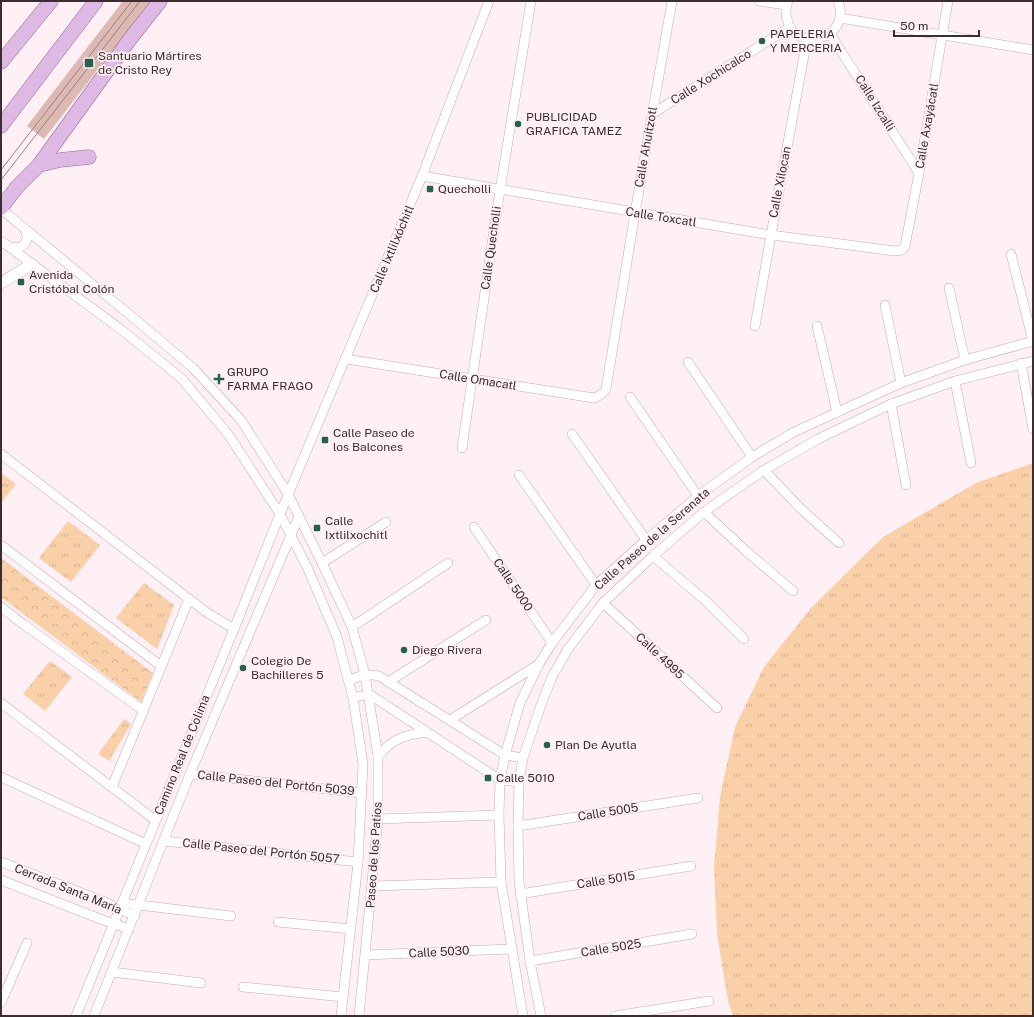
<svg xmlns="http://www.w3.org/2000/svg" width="1034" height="1017" font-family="'Public Sans',sans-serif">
	<defs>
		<pattern id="grass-tufts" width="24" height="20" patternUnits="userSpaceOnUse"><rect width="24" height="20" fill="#fad0a8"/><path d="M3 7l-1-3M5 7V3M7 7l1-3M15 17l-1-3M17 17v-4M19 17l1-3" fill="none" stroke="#d7b391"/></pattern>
		<pattern id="park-crowns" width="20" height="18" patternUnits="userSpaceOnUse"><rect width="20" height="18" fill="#fad0a8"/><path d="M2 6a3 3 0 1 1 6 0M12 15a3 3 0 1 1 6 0" fill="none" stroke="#d7b391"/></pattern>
	</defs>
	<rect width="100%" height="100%" fill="#fff0f5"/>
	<g fill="url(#grass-tufts)">
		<path d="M1033,463V1016H733L728,1001L717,934L714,867L720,797L735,727L764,667L811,608L883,537L976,483Z"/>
		<path d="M1,473L16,484L1,503Z"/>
		<path d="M68,521L100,545L71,582L39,558Z"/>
		<path d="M144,583L174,605L157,649L116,618Z"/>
		<path d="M50,661L72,677L45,711L23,694Z"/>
		<path d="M124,719L131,724L109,761L98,754Z"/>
	</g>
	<path fill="url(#park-crowns)" d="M1,558L153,673L141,702L1,597Z"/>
	<path fill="#ddb9b2" d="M123,1H151L44,139L27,126Z"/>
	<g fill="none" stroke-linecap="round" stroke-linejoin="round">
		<defs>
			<g id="minor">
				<path d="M759,1L786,5"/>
				<path d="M788,1C786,7 785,13 787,19C795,54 853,39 838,1"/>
				<path d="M840,18L1033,50"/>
				<path d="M830,34L919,173"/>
				<path d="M652,114L790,27"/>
				<path d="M422,176L771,235L895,251L902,250L905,246L919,173L948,1"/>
				<path d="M1,209L136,320L193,368L241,420L288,494L322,563L352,627L365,675L378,756V819L359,1016"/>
				<path d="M1,241L122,330L182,379L228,434L280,514L308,569L337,637L353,698L363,764L358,862L341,1016"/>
				<path d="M10,247L19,248C27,244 29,238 25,230"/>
				<path d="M1011,254L1033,341"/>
				<path d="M949,288L965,360"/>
				<path d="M885,305L901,383"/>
				<path d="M755,326L771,235L807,39"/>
				<path d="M817,326L837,412"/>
				<path d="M346,359L594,398C600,396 603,394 606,389L635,213L672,1"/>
				<path d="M688,362L752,457"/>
				<path d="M1021,363L1033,429"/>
				<path d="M955,381L971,463"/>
				<path d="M630,397L698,496"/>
				<path d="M891,404L906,485"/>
				<path d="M572,434L646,540"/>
				<path d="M462,448L500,190L531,1"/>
				<path d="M1,454L206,612L234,629"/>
				<path d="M764,470L801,509L839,543"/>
				<path d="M519,475L596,585"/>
				<path d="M704,512L747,552L793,591"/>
				<path d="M474,527L552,643"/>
				<path d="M1,545L161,666"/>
				<path d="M653,556L707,602L744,639"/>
				<path d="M322,563L386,522"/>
				<path d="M603,603L717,708"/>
				<path d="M1,607L23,624L144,711"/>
				<path d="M352,627L448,563"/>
				<path d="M348,680C358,677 369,673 379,676L505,755L523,758"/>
				<path d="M388,682L486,620"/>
				<path d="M353,698L369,694L500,780L519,782"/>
				<path d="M1,703L155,820"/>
				<path d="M450,720L539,664"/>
				<path d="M378,756C393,738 405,735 427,732"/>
				<path d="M190,774L362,793"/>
				<path d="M1,777L146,844"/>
				<path d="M112,787L189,599"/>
				<path d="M378,819L499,815"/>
				<path d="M518,826L698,798"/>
				<path d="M164,841L358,862"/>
				<path d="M1,862L105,902L135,916"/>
				<path d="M1,880L100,919L129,929"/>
				<path d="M373,886L501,882"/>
				<path d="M520,894L691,866"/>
				<path d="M122,903L231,916"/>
				<path d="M278,922L351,929"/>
				<path d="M366,955L511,949"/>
				<path d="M530,961L692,934"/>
				<path d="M112,972L201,983"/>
				<path d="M243,987L343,997"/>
				<path d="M1,1003L27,943"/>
				<path d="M76,1016L234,629L280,514L422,176L489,1"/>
				<path d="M94,1016L190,774L299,516"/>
				<path d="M523,1016L501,882L499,815L500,780L505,755L520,703L539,664L552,643L596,585L646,540L698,496L752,457L794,432L901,383L965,360L1033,341"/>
				<path d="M541,1016L530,961L519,881L518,826L519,782L523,758L541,705L552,677L568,649L603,603L653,556L704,512L764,470L818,439L891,404L955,381L1033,361"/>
				<path d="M615,1016L709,1001"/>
			</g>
			<path id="tertiary" d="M1,283L32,264"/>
			<g id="primary">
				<path d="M1,62L51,1"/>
				<path d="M1,126L96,1"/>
				<path d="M39,165L60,160L89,157"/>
				<path d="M1,208L17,187L39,165L130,39L160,1"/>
			</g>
		</defs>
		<use href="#minor" stroke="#c9a7b2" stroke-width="10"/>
		<use href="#tertiary" stroke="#c9a7b2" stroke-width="12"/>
		<use href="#primary" stroke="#976a99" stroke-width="15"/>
		<use href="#minor" stroke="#fff" stroke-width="9"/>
		<use href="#tertiary" stroke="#fff" stroke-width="11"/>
		<use href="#primary" stroke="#deb9e3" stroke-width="14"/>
		<g stroke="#918388" stroke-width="1">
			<path d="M1,170L132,1"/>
			<path d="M1,180L140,1"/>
		</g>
	</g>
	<g fill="#25624e" stroke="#fff0f5" stroke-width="1.5">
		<circle cx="762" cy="41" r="4"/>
		<rect x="84" y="58" width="10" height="10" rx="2"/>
		<circle cx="518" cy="124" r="4"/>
		<rect x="426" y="185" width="8" height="8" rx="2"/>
		<rect x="17" y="278" width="8" height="8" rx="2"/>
		<path d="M217 373h4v4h4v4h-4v4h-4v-4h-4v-4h4z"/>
		<rect x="321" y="436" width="8" height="8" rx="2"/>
		<rect x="313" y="524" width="8" height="8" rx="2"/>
		<circle cx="404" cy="650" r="4"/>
		<circle cx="243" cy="668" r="4"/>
		<circle cx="547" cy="745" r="4"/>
		<rect x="484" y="774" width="8" height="8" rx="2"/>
	</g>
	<g text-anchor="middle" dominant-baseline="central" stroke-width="3.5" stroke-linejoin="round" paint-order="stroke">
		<g font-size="12" fill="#3b2d32" stroke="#fff0f5" text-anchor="start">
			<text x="770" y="34">PAPELERIA<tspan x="770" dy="14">Y MERCERIA</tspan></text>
			<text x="98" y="56">Santuario Mártires<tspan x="98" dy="14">de Cristo Rey</tspan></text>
			<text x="526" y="117">PUBLICIDAD<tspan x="526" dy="14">GRAFICA TAMEZ</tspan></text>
			<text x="438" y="189">Quecholli</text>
			<text x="29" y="275">Avenida<tspan x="29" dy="14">Cristóbal Colón</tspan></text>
			<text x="227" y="372">GRUPO<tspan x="227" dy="14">FARMA FRAGO</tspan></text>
			<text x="333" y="433">Calle Paseo de<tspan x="333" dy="14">los Balcones</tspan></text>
			<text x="325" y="521">Calle<tspan x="325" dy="14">Ixtlilxochitl</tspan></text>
			<text x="412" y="650">Diego Rivera</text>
			<text x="251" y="661">Colegio De<tspan x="251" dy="14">Bachilleres 5</tspan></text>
			<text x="555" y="745">Plan De Ayutla</text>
			<text x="496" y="778">Calle 5010</text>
		</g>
		<g font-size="12" fill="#3b2d32" stroke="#fff0f5">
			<text transform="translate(711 77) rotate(-32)">Calle Xochicalco</text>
			<text transform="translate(875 103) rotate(58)">Calle Izcalli</text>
			<text transform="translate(927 126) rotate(-80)">Calle Axayácatl</text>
			<text transform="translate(646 147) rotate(-80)">Calle Ahuítzotl</text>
			<text transform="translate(780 182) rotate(-79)">Calle Xilocan</text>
			<text transform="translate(661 217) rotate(9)">Calle Toxcatl</text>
			<text transform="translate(491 248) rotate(-82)">Calle Quecholli</text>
			<text transform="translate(392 249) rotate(-67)">Calle Ixtlilxóchitl</text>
			<text transform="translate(478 380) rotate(9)">Calle Omacatl</text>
			<text transform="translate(652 539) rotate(-41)">Calle Paseo de la Serenata</text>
			<text transform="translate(513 585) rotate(56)">Calle 5000</text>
			<text transform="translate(660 656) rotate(43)">Calle 4995</text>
			<text transform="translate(182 755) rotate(-68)">Camino Real de Colima</text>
			<text transform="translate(276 783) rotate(6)">Calle Paseo del Portón 5039</text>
			<text transform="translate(608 812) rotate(-9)">Calle 5005</text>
			<text transform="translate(261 851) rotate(6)">Calle Paseo del Portón 5057</text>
			<text transform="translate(374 855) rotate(-86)">Paseo de los Patios</text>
			<text transform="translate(606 880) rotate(-9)">Calle 5015</text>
			<text transform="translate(68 889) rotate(22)">Cerrada Santa María</text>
			<text transform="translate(611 948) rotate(-9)">Calle 5025</text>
			<text transform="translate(439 952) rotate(-3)">Calle 5030</text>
		</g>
	</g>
	<rect width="1034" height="1017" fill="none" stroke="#3b2d32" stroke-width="4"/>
	<path d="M894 30v6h85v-6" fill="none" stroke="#3b2d32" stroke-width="2"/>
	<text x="900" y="30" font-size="12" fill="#3b2d32" stroke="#fff0f5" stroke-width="3" paint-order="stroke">50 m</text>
</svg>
